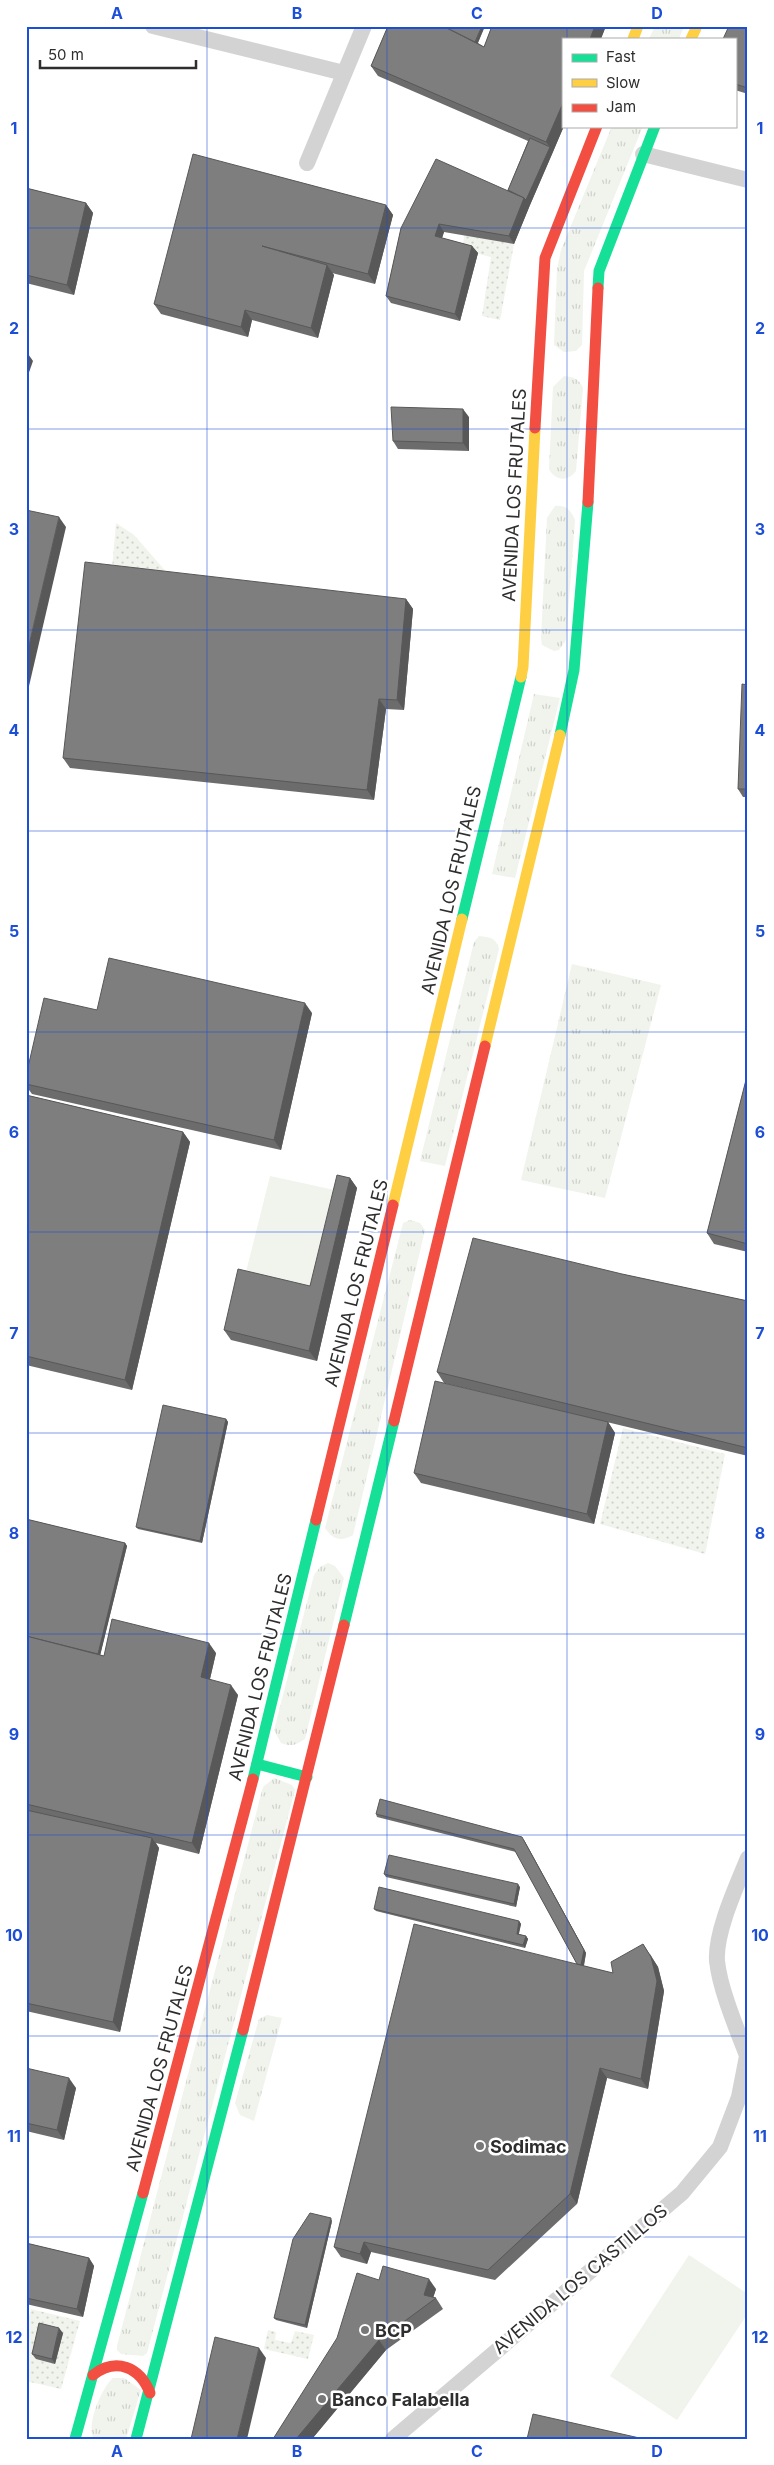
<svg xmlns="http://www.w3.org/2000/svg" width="774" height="2465" font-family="Inter,sans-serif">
	<defs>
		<pattern id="grass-tufts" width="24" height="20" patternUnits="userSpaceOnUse" patternTransform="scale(1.25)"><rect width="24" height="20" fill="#f0f4ec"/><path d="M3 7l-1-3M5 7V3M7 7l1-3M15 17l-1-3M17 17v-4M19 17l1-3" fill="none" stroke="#ced2cb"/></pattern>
		<pattern id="garden-dots" width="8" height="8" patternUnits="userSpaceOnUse" patternTransform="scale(1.25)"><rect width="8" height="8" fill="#f0f4ec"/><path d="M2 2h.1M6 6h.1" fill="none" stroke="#ced2cb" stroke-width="1.8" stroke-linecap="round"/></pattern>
	</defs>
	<rect width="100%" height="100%" fill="#fff"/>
	<g fill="url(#grass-tufts)">
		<path d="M655,26H684L679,39H649Z"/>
		<path d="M612,126H643L584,271L582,345L576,351L564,352L554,345L557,269L561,250Z"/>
		<path d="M564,376C574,377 579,379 583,388L576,471C568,482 555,481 549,469L553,387Z"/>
		<path d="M555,506C566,505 571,510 575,520L566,640L559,650L554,651L542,645L541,638L547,518Z"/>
		<path d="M534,694L560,698L515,878L492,874Z"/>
		<path d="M479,936C490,937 496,938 499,949L445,1166L420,1161L474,942Z"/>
		<path d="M572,964L661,985L605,1198L521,1180Z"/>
		<path d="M410,1220L420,1223L425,1230L353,1535C341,1542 333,1540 325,1528L403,1223Z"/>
		<path d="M328,1563L335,1566L344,1578L305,1739C296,1745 291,1747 281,1743L274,1730L314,1575L320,1567Z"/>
		<path d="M274,1778L292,1785L295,1790L147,2353L143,2356L121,2354L117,2350V2346L263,1787Z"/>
		<path d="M267,2015L282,2018L254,2121L240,2115L235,2103L259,2019Z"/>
		<path d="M113,2378H124L141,2390L126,2439H94C85,2426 102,2387 113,2378Z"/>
	</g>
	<g fill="url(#garden-dots)">
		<path d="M464,235L514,244L500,320L482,316L491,257L463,250Z"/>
		<path d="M116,523L134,535L169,575L112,569Z"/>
		<path d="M623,1428L725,1454L705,1554L600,1524Z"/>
		<path d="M31,2309L80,2321L61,2389L26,2381V2328Z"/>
		<path d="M268,2330L276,2332L275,2340L291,2343L295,2331L314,2335L308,2359L264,2349Z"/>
	</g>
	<g fill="#f0f4ec">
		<path d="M270,1176L339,1191L315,1294L245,1276Z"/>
		<path d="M689,2255L748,2294V2313L677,2420L610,2376Z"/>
	</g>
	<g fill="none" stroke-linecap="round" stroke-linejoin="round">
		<g stroke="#d3d3d3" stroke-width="16">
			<path d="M153,26L344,73"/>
			<path d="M643,154L748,180"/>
			<path d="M307,163L364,26"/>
			<path d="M746,2053C736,2027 720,1989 717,1961C715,1932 737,1885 748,1858"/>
			<path d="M393,2439L682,2193L720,2147L739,2097L748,2051"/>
		</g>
		<g stroke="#16e098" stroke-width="11">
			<path d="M598,288L599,271L655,126"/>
			<path d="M560,735L574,670L588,502"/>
			<path d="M462,919L521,677"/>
			<path d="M344,1625L394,1421"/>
			<path d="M257,1764L307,1777"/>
			<path d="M253,1779L316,1520"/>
			<path d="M75,2439L143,2193"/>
			<path d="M136,2439L243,2030"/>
		</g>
		<g stroke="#ffcf43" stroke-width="11">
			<path d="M633,39L638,26"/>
			<path d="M691,39L697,26"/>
			<path d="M521,677L523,667L535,428"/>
			<path d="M485,1046L560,735"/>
			<path d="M393,1205L462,919"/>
		</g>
		<g stroke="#f24e42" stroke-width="11">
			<path d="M535,428L545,258L597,126"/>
			<path d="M588,502L598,288"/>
			<path d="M394,1421L485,1046"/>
			<path d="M316,1520L393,1205"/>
			<path d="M243,2030L344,1625"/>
			<path d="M143,2193L253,1779"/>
			<path d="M93,2375C116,2357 140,2367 150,2393"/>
		</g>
	</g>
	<g fill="#6c6c6c">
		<path d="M388,26H485L478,43L484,47L492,26H606L553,152L530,205L514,244L444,232L442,238L472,246L478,253L460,321L391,303L386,296L401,228L508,190L528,141L378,76L371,66Z"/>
		<path d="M748,26V94L735,90V39Z"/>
		<path d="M26,188L86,203L93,213L74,295L26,283Z"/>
		<path d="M386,205L393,215L375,284L332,273L334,275L318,338L252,320L248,337L161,314L154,304Z"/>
		<path d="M469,417V451L398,449L393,441Z"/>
		<path d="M406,599L413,609L404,710L386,709L374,800L70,768L63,758Z"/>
		<path d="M748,685V797H743L738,789Z"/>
		<path d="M312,1013L281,1150L32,1094L26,1086V1076Z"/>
		<path d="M748,1072V1252L714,1244L707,1233Z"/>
		<path d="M26,1095L183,1132L190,1142L132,1390L26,1365Z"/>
		<path d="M350,1178L357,1188L317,1361L231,1340L224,1330L310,1286Z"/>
		<path d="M622,1274L748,1301V1456L444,1383L437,1372Z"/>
		<path d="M226,1419L228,1422L202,1543L138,1529L136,1527Z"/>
		<path d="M608,1422L615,1433L594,1524L421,1483L414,1473Z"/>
		<path d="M26,1519L125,1543L127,1546L100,1655L104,1656L216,1653L210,1679L238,1695L199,1854L156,1843L159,1848L120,2032L26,2011Z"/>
		<path d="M376,1814L524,1840L586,1953L584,1966L613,1973L650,1954L658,1967L664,1991L648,2089L607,2078L577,2204L495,2280L371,2252L367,2264L341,2257L334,2247L577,1964L516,1852L377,1817Z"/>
		<path d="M384,1874L520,1887L516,1907L386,1877Z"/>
		<path d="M374,1909L519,1921L521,1924L519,1934L526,1936L528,1939L525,1948L376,1911Z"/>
		<path d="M26,2068L76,2088L64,2140L26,2131Z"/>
		<path d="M332,2221L307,2328L276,2320L274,2318Z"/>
		<path d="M26,2243L89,2258L94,2266L83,2317L26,2304Z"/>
		<path d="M379,2280L436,2289L433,2298H436L443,2309L386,2350L312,2439H273Z"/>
		<path d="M63,2333L55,2364L36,2359L32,2354Z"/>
	</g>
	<g fill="#585858">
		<path d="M482,26H485L475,49L474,46Z"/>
		<path d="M595,26H606L601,39H590Z"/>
		<path d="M563,103V126H564L530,205L514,244L509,236L524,198L550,147L546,142Z"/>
		<path d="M86,203L93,213L74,295L67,285Z"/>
		<path d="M386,205L393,215L375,284L368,274Z"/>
		<path d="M439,224L444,232L440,244L435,236Z"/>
		<path d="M472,246L478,253L460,321L455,314Z"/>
		<path d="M327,265L334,275L318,338L311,328Z"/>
		<path d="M245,310L252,320L248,337L241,327Z"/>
		<path d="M26,351L33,361L26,381Z"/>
		<path d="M463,409L469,417V451L463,443Z"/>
		<path d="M59,517L66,527L26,699V658Z"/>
		<path d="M406,599L413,609L404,710L397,700Z"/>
		<path d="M379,699L386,709L374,800L367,790Z"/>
		<path d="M305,1003L312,1013L281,1150L274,1140Z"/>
		<path d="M183,1132L190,1142L132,1390L125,1380Z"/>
		<path d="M350,1178L357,1188L317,1361L309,1351Z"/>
		<path d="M226,1419L228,1422L202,1543L200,1541Z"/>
		<path d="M608,1422L615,1433L594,1524L587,1514Z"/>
		<path d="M125,1543L127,1546L100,1656L98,1654Z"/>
		<path d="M209,1643L216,1653L208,1687L201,1677Z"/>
		<path d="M231,1685L238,1695L199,1854L192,1843Z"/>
		<path d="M152,1838L159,1848L120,2032L113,2022Z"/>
		<path d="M524,1840L586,1953L582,1974Z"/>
		<path d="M518,1884L520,1887L516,1907L514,1904Z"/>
		<path d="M519,1921L521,1924L518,1936L517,1934Z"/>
		<path d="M526,1936L528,1939L525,1948L523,1945Z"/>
		<path d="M643,1944L658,1967L664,1991L648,2089L641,2079Z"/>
		<path d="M600,2068L607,2078L577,2204L570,2194Z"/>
		<path d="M69,2078L76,2088L64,2140L57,2130Z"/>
		<path d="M331,2218L332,2221L307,2328L305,2325Z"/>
		<path d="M364,2242L371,2252L367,2264L360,2254Z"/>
		<path d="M89,2258L94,2266L83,2317L77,2309Z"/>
		<path d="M429,2279L436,2289L432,2301L424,2295Z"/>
		<path d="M59,2328L63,2333L55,2364L52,2359Z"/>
		<path d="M379,2340L386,2350L312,2439H296Z"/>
		<path d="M259,2348L266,2358L247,2439H237Z"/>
	</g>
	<g fill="#7e7e7e" stroke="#585858">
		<path d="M388,26H443L484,47L492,26H595L590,39H563V103L546,142L371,66Z"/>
		<path d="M443,26H482L475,42Z"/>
		<path d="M729,26H748V88L735,84V39H723Z"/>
		<path d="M530,138L550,147L526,200L524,198L508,190Z"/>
		<path d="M193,154L386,205L368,274L262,246L327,265L311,328L245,310L241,327L154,304Z"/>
		<path d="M436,159L524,198L509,236L439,224L435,236L472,246L455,314L386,296L401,228Z"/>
		<path d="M26,188L86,203L67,285L26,275Z"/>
		<path d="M391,407L463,409V443L393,441Z"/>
		<path d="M26,510L59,517L26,658Z"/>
		<path d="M85,562L406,599L397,700L379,699L367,790L63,758Z"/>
		<path d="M742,684L748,685V789H738Z"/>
		<path d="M109,958L305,1003L274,1140L26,1084V1076L44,998L97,1010Z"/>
		<path d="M748,1072V1244L707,1233Z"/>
		<path d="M26,1095L183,1132L125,1380L26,1356Z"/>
		<path d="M337,1175L350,1178L309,1351L224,1330L238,1269L310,1286Z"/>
		<path d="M473,1238L622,1274L748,1301V1448L437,1372Z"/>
		<path d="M435,1381L608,1422L587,1514L414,1473Z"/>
		<path d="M163,1405L226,1419L200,1541L136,1527Z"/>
		<path d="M26,1519L125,1543L98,1654L26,1636Z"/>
		<path d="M112,1619L209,1643L201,1677L231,1685L192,1843L26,1804V1636L104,1656Z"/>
		<path d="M380,1799L522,1837L584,1950L581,1965L577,1964L514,1849L376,1814Z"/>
		<path d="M26,1810L152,1838L113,2022L26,2003Z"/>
		<path d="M389,1855L518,1884L514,1904L384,1874Z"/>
		<path d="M379,1887L519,1921L517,1934L526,1936L523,1945L374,1909Z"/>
		<path d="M414,1924L613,1973L611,1962L643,1944L651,1957L657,1981L641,2079L600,2068L570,2194L488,2270L364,2242L360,2254L334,2247Z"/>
		<path d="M26,2068L69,2078L57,2130L26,2123Z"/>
		<path d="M310,2213L331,2218L305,2325L274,2318L293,2239Z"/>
		<path d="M26,2243L89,2258L77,2309L26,2298Z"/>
		<path d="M383,2266L429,2279L424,2295L436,2298L379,2340L296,2439H273L337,2338L357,2273L379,2280Z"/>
		<path d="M39,2323L59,2328L52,2359L32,2354Z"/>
		<path d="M215,2337L259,2348L237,2439H191Z"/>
		<path d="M533,2414L644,2439H527Z"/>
	</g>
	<path fill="none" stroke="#1d4ed8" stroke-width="1" stroke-opacity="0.55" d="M207,26V2439M387,26V2439M567,26V39M567,126V2439M26,228H748M26,429H748M26,630H748M26,831H748M26,1032H748M26,1232H748M26,1433H748M26,1634H748M26,1835H748M26,2036H748M26,2237H748"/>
	<g fill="#777" stroke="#fff" stroke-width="2">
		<circle cx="480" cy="2146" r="5"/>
		<circle cx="365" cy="2330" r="5"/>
		<circle cx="322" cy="2399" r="5"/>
	</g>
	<g text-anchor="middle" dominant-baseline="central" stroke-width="5" stroke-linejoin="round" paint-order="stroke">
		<g font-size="18" fill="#2e2e2e" stroke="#fff">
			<text transform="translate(514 495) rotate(-87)">AVENIDA LOS FRUTALES</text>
			<text transform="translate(451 890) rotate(-77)">AVENIDA LOS FRUTALES</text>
			<text transform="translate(356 1283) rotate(-76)">AVENIDA LOS FRUTALES</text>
			<text transform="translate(260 1677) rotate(-76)">AVENIDA LOS FRUTALES</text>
			<text transform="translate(159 2068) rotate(-75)">AVENIDA LOS FRUTALES</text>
			<text transform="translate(580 2279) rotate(-40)">AVENIDA LOS CASTILLOS</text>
		</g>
		<g font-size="18" font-weight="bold" fill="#2e2e2e" stroke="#fff" text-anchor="start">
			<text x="490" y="2146">Sodimac</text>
			<text x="375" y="2330">BCP</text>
			<text x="332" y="2399">Banco Falabella</text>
		</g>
	</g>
	<rect width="774" height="2465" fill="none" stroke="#ffffff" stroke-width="55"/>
	<rect x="562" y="38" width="175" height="90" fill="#ffffff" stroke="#ababab"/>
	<rect x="572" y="54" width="25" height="8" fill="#16e098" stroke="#ababab"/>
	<text x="606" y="62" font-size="15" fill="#2e2e2e">Fast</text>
	<rect x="572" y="79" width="25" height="8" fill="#ffcf43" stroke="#ababab"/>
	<text x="606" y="88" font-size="15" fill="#2e2e2e">Slow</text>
	<rect x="572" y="104" width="25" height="8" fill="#f24e42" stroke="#ababab"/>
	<text x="606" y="112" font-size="15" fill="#2e2e2e">Jam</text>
	<path d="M40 60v8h156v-8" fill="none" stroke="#2e2e2e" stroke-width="2.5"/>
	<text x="48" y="60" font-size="15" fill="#2e2e2e" stroke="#ffffff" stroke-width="4" paint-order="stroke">50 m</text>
	<rect x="28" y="28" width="718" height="2410" fill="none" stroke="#1d4ed8" stroke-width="2"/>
	<g font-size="16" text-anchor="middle" font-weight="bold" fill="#1d4ed8">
		<text x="117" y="19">A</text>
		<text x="297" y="19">B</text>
		<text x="477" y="19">C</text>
		<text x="657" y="19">D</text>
		<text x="14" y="134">1</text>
		<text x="760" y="134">1</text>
		<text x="14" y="334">2</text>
		<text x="760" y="334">2</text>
		<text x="14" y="535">3</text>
		<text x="760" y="535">3</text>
		<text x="14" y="736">4</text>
		<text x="760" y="736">4</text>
		<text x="14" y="937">5</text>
		<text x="760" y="937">5</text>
		<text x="14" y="1138">6</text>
		<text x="760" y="1138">6</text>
		<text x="14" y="1339">7</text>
		<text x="760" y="1339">7</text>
		<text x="14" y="1539">8</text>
		<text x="760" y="1539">8</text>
		<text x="14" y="1740">9</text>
		<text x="760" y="1740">9</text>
		<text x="14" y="1941">10</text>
		<text x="760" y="1941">10</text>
		<text x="14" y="2142">11</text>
		<text x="760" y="2142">11</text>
		<text x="14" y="2343">12</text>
		<text x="760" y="2343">12</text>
		<text x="117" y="2457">A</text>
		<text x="297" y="2457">B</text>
		<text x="477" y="2457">C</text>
		<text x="657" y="2457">D</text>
	</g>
</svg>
